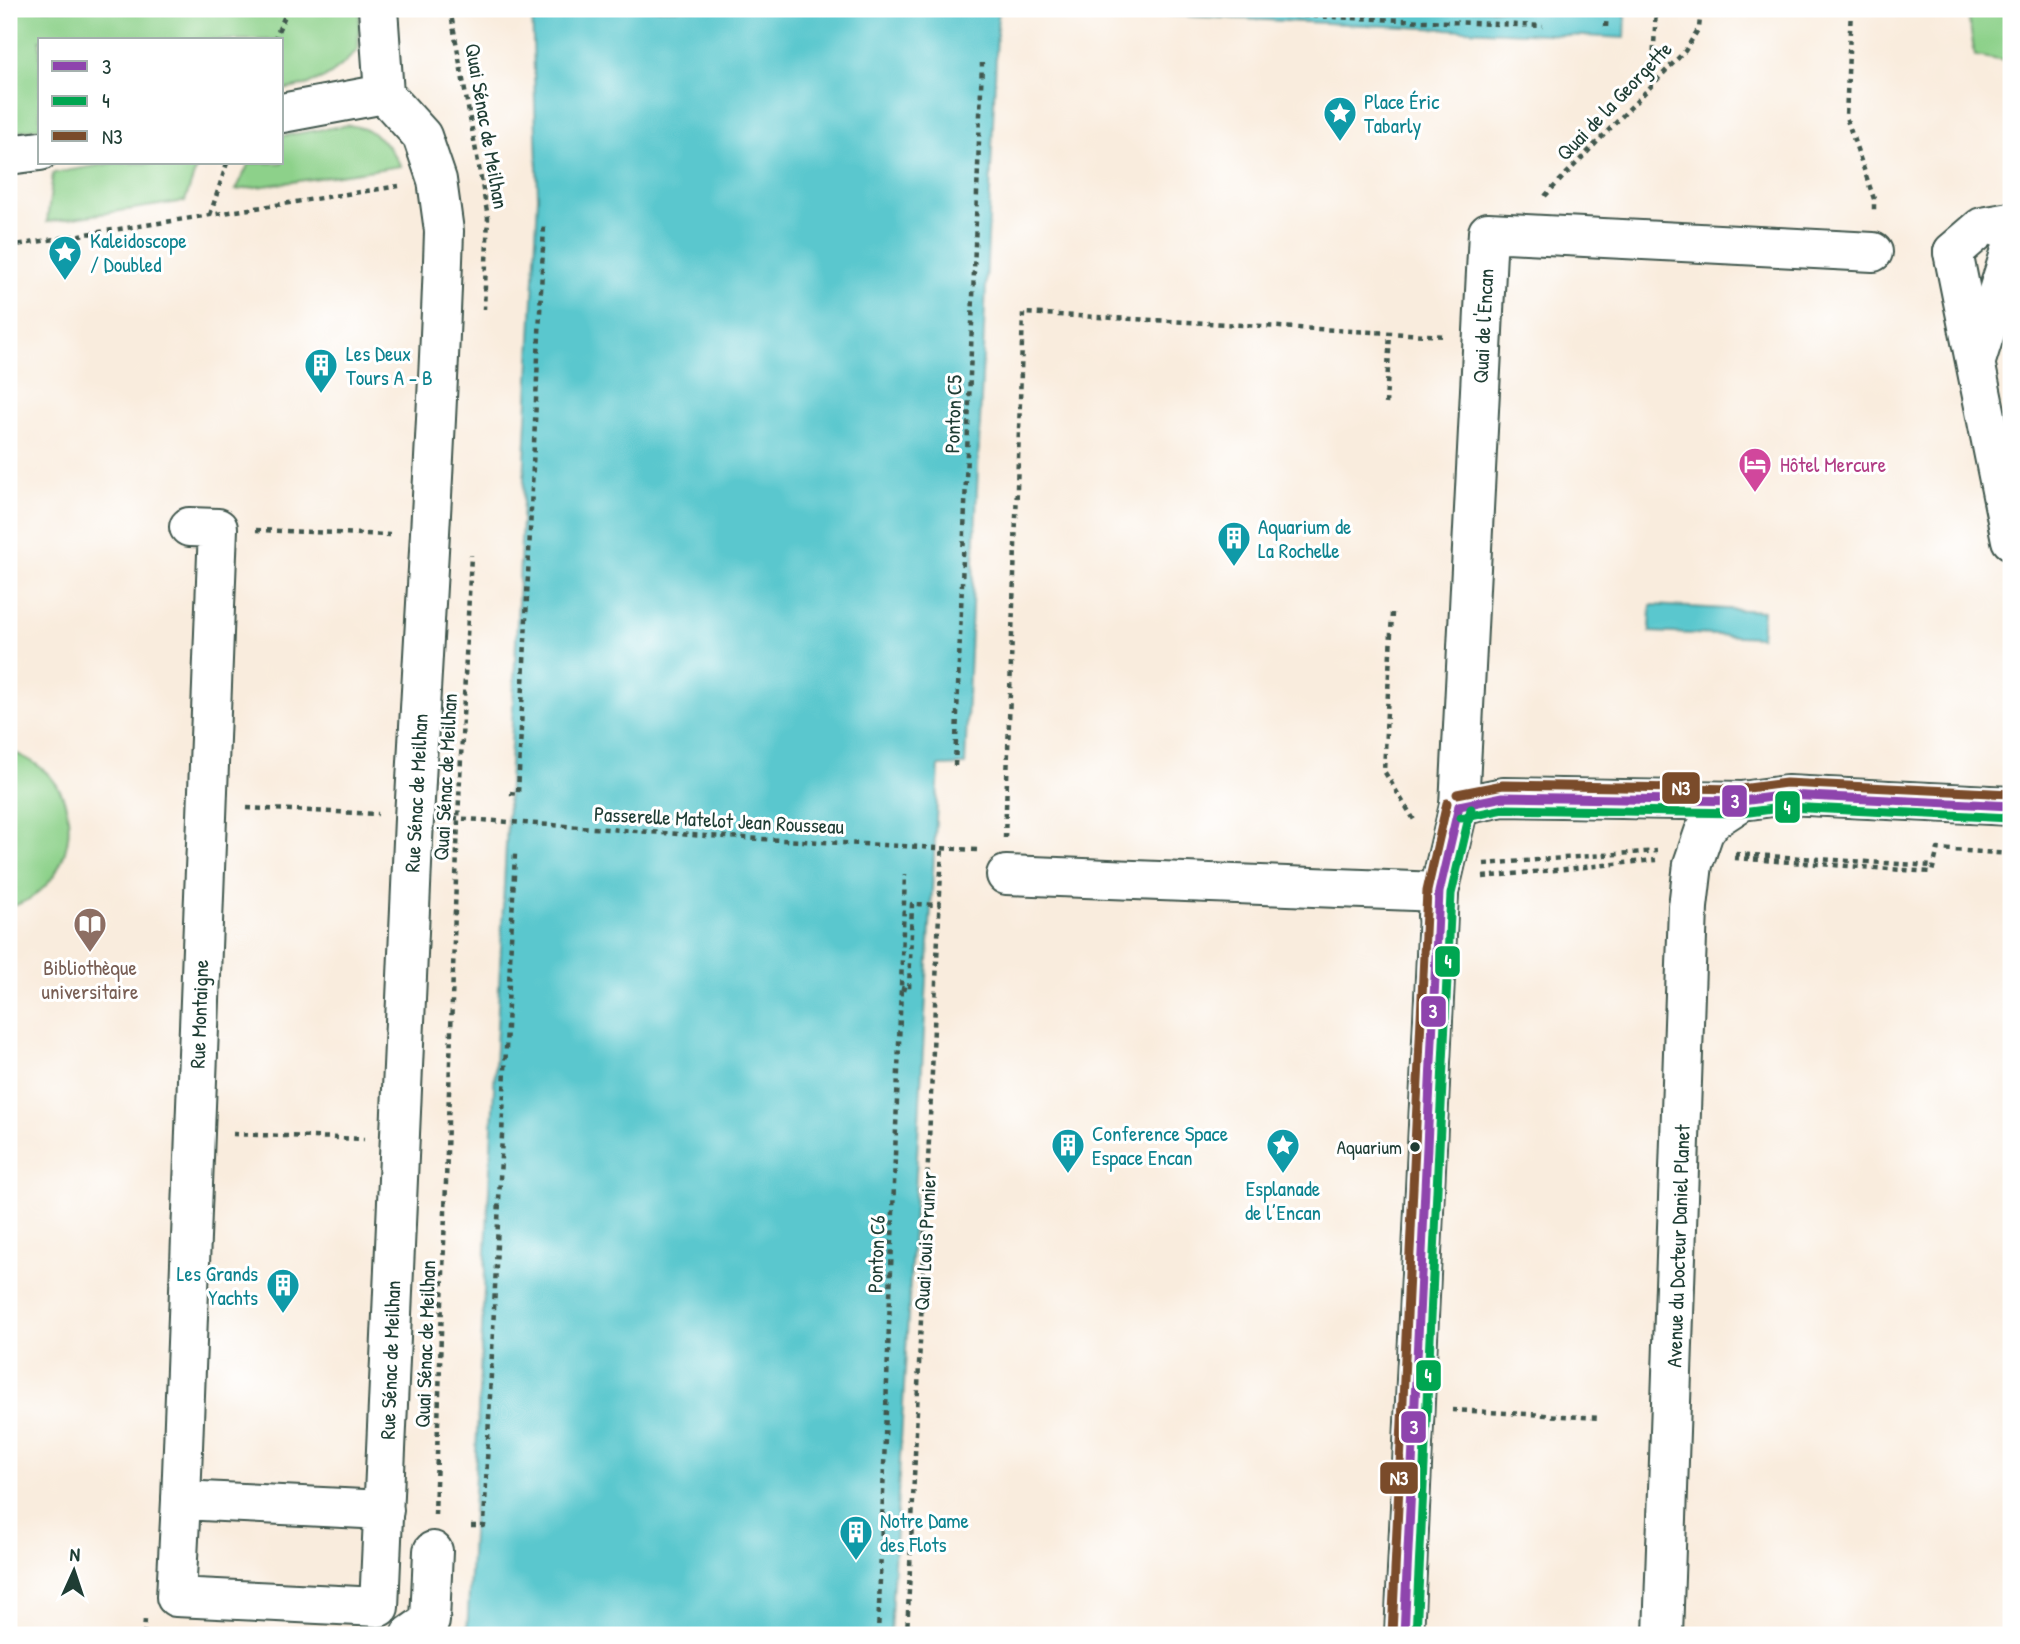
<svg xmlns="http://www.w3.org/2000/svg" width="2020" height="1644" font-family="'Patrick Hand',sans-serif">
	<rect width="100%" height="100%" fill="#fff"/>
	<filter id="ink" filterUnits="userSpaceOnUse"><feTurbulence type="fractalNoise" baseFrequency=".0143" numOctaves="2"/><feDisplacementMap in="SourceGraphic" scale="14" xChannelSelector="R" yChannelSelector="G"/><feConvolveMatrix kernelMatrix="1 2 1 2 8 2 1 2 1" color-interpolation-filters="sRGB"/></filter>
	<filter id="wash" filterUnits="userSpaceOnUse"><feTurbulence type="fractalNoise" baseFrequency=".00686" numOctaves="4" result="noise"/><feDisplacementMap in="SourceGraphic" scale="28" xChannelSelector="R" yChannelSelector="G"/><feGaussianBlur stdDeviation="1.57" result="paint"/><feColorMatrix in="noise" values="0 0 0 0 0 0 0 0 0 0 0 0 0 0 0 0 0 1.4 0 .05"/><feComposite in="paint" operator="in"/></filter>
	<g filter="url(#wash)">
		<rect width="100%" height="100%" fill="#f9ecdd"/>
		<g fill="#8dd18a" stroke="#56875f" stroke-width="2">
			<path d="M9,9H360L358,49C333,77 319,84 282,90V40H40V128L9,133Z"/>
			<path d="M1967,9H2011V62L1975,56Z"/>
			<path d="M348,125C375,128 388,143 401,166L236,190L249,163H282V136Z"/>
			<path d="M114,163H198L185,201L47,222L53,173Z"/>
			<path d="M9,750C24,757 38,763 50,776C88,819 65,894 9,907Z"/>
		</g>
		<g fill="#5ac7ce" stroke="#3c8281" stroke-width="2">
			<path d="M532,9H998L965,765L939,766L890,1635H467L538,197Z"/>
			<path d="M1047,9H1626L1625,38Z"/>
			<path d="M1651,605L1763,611L1761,637L1650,632Z"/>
		</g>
	</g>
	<g filter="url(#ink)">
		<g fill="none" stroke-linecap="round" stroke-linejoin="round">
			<defs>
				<g id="minor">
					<path d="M378,9L384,94"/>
					<path d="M282,113L384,94"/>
					<path d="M9,155L40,151"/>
					<path d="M1459,806L1503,797L1742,801"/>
					<path d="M1006,875L1439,892L1437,916"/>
					<path d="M181,1500L218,528L189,527"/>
					<path d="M384,1510L181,1500L176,1597L379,1607C392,1345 402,1082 414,819C424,623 438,427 444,231L437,180L422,136L384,94"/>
					<path d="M410,1635L430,1621L433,1551"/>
					<path d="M1404,1635L1439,892L1459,806L1488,232L1873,252"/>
					<path d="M1663,1635L1688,907L1693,864L1704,832L1713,820L1742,801L1787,795L2011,806"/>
				</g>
				<g id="major">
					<path d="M1953,252L2011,540"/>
					<path d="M1953,252L1982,227L2011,222"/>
					<path d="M1977,358L2011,250"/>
				</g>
			</defs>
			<use href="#minor" stroke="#40574d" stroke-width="42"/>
			<use href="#major" stroke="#40574d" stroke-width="42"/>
			<g stroke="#40574d" stroke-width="4.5" stroke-dasharray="5 5" stroke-linecap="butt">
				<path d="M450,9L488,217L484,309"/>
				<path d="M1143,9L1543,26"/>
				<path d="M1851,9L1846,117L1874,199V213"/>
				<path d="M9,11L25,9"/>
				<path d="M1606,27L1607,9"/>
				<path d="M274,40L288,9"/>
				<path d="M1652,82L1656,9"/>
				<path d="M9,118L13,11"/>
				<path d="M1545,196L1685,51L1699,28L1701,9"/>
				<path d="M9,201V246"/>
				<path d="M210,215L227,163"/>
				<path d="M9,246L399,186"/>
				<path d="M1386,404L1390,333"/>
				<path d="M256,530L390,535"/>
				<path d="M1392,613L1384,771L1416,823"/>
				<path d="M955,766L982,63"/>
				<path d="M510,793L518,794L544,225"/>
				<path d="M247,808L378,814"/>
				<path d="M453,818L706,836L978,850"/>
				<path d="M1005,838L1023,313L1445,336"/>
				<path d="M1735,854L1934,866"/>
				<path d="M1734,858L1932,872L1938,849L2011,854"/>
				<path d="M1484,864L1657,851"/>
				<path d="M1483,877L1656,860"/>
				<path d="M901,988L909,990L912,904L941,905"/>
				<path d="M233,1134L364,1139"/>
				<path d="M1452,1410L1600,1418"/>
				<path d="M435,1515L458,819L471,555"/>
				<path d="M471,1526H484L515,853"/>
				<path d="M144,1635L145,1619"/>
				<path d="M878,1635L905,874"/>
				<path d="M907,1635L942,847"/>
			</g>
			<use href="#minor" stroke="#fff" stroke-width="38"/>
			<use href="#major" stroke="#fff" stroke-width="38"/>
			<defs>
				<g id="bus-1">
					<path d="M1459,806L1503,797L1742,801L1787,795L2011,806"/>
					<path d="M1404,1635L1439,892L1459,806"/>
				</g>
				<g id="bus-2">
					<path d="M1461,818L1504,809L1742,813L1788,807L2010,818"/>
					<path d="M1416,1635L1451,894L1471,809"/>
				</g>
				<g id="bus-3">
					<path d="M1457,794L1503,785L1741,789L1786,783L2011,794"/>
					<path d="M1392,1634L1427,891L1447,803"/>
				</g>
			</defs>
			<use href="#bus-1" stroke="#fff" stroke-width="14"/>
			<use href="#bus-2" stroke="#fff" stroke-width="14"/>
			<use href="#bus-3" stroke="#fff" stroke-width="14"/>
			<use href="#bus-1" stroke="#8e44ad" stroke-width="9"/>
			<use href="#bus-2" stroke="#00a651" stroke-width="9"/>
			<use href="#bus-3" stroke="#7a4b2a" stroke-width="9"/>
		</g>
	</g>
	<defs>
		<symbol id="sight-pin" viewBox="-11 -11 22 30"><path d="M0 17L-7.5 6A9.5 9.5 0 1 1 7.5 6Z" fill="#0f9aa8" stroke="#fff"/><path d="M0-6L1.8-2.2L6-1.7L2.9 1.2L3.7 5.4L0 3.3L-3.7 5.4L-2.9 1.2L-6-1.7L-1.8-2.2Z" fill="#fff"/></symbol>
		<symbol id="building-pin" viewBox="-11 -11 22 30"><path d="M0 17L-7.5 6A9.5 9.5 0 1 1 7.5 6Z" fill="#0f9aa8" stroke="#fff"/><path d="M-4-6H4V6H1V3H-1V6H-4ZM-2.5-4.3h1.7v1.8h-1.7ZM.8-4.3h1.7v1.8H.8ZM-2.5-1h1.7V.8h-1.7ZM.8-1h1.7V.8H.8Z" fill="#fff"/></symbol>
		<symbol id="hotel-pin" viewBox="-11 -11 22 30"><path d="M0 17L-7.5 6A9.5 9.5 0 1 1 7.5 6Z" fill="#d1479c" stroke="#fff"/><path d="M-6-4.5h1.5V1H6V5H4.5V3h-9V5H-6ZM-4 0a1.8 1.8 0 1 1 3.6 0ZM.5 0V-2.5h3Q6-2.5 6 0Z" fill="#fff"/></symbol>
		<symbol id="library-pin" viewBox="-11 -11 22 30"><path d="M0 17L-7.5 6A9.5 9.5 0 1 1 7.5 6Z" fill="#8d6e63" stroke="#fff"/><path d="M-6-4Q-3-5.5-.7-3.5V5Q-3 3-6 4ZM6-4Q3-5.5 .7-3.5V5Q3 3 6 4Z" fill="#fff"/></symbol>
	</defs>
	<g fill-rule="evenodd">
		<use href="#sight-pin" x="1321" y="94" width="38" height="52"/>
		<use href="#sight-pin" x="46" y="233" width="38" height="52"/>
		<use href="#building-pin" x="302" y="346" width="38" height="52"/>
		<use href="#hotel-pin" x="1736" y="445" width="38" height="52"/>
		<use href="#building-pin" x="1215" y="519" width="38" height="52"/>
		<use href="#library-pin" x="71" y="905" width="38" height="52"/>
		<use href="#building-pin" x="1049" y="1126" width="38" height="52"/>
		<use href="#sight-pin" x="1264" y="1126" width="38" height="52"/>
		<use href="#building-pin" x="264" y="1266" width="38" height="52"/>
		<use href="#building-pin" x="837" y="1513" width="38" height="52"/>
	</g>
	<circle fill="#1f3d34" stroke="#fff" stroke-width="2.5" cx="1415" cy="1147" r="6"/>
	<g text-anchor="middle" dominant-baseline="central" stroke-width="6" stroke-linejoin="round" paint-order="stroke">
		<g font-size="19" fill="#1f3d34" stroke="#fff" text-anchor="end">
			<text x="1402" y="1147">Aquarium</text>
		</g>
		<g font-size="21" fill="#0d838f" stroke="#fff" text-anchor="start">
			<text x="1364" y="101">Place Éric<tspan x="1364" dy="24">Tabarly</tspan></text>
			<text x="90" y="240">Kaleidoscope<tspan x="90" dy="24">/ Doubled</tspan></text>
			<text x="346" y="353">Les Deux<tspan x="346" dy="24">Tours A - B</tspan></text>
			<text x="1258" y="526">Aquarium de<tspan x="1258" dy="24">La Rochelle</tspan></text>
			<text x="1092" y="1133">Conference Space<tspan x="1092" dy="24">Espace Encan</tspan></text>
			<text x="1283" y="1188" text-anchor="middle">Esplanade<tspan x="1283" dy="24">de l’Encan</tspan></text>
			<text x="258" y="1273" text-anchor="end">Les Grands<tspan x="258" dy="24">Yachts</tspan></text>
			<text x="880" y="1520">Notre Dame<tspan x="880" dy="24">des Flots</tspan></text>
		</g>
		<g font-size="21" fill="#1f3d34" stroke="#fff">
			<text transform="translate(1614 101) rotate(-46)">Quai de la Georgette</text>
			<text transform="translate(487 126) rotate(80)">Quai Sénac de Meilhan</text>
			<text transform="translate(1483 326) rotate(-87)">Quai de l'Encan</text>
			<text transform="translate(953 414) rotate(-88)">Ponton C5</text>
			<text transform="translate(445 777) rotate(-87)">Quai Sénac de Meilhan</text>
			<text transform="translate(416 793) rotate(-87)">Rue Sénac de Meilhan</text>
			<text transform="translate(719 820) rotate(3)">Passerelle Matelot Jean Rousseau</text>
			<text transform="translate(199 1014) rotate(-88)">Rue Montaigne</text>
			<text transform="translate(925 1241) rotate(-87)">Quai Louis Prunier</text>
			<text transform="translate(1678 1246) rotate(-88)">Avenue du Docteur Daniel Planet</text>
			<text transform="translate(876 1254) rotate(-88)">Ponton C6</text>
			<text transform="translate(425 1344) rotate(-88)">Quai Sénac de Meilhan</text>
			<text transform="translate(390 1360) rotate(-88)">Rue Sénac de Meilhan</text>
		</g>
		<g font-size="21" fill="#b23c85" stroke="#fff" text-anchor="start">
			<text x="1780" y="464">Hôtel Mercure</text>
		</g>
		<g font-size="21" fill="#785e54" stroke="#fff">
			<text x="90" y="967">Bibliothèque<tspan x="90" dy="24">universitaire</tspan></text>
		</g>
	</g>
	<g stroke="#fff" stroke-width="2.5">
		<rect x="1661" y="771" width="40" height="34" rx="7" fill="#7a4b2a"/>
		<rect x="1721" y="784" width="27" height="34" rx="7" fill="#8e44ad"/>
		<rect x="1774" y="790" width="27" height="34" rx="7" fill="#00a651"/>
		<rect x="1434" y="945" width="27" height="33" rx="7" fill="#00a651"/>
		<rect x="1420" y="995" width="27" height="33" rx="7" fill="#8e44ad"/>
		<rect x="1415" y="1359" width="27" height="33" rx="7" fill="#00a651"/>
		<rect x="1400" y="1410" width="27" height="34" rx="7" fill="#8e44ad"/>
		<rect x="1379" y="1461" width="40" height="34" rx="7" fill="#7a4b2a"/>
	</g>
	<g font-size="19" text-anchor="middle" font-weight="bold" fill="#fff">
		<text x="1681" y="795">N3</text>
		<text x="1735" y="808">3</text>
		<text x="1787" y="814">4</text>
		<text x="1448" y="968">4</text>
		<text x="1433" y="1018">3</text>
		<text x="1428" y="1382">4</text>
		<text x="1414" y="1434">3</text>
		<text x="1399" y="1485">N3</text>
	</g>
	<rect width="2020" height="1644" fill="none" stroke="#fff" stroke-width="35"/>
	<rect x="38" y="38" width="245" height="126" fill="#ffffff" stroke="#a5b1ae" stroke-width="2"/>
	<rect x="52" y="61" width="35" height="10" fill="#8e44ad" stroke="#a5b1ae" stroke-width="2"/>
	<text x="102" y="74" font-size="21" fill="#1f3d34">3</text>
	<rect x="52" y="96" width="35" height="10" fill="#00a651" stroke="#a5b1ae" stroke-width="2"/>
	<text x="102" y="108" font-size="21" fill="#1f3d34">4</text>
	<rect x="52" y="131" width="35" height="10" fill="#7a4b2a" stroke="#a5b1ae" stroke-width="2"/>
	<text x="102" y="144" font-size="21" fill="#1f3d34">N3</text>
	<g transform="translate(74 1571) rotate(3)" stroke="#ffffff" stroke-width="5" paint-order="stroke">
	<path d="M0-5L12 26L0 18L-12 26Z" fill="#1f3d34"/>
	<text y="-10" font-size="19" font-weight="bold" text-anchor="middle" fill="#1f3d34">N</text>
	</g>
</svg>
